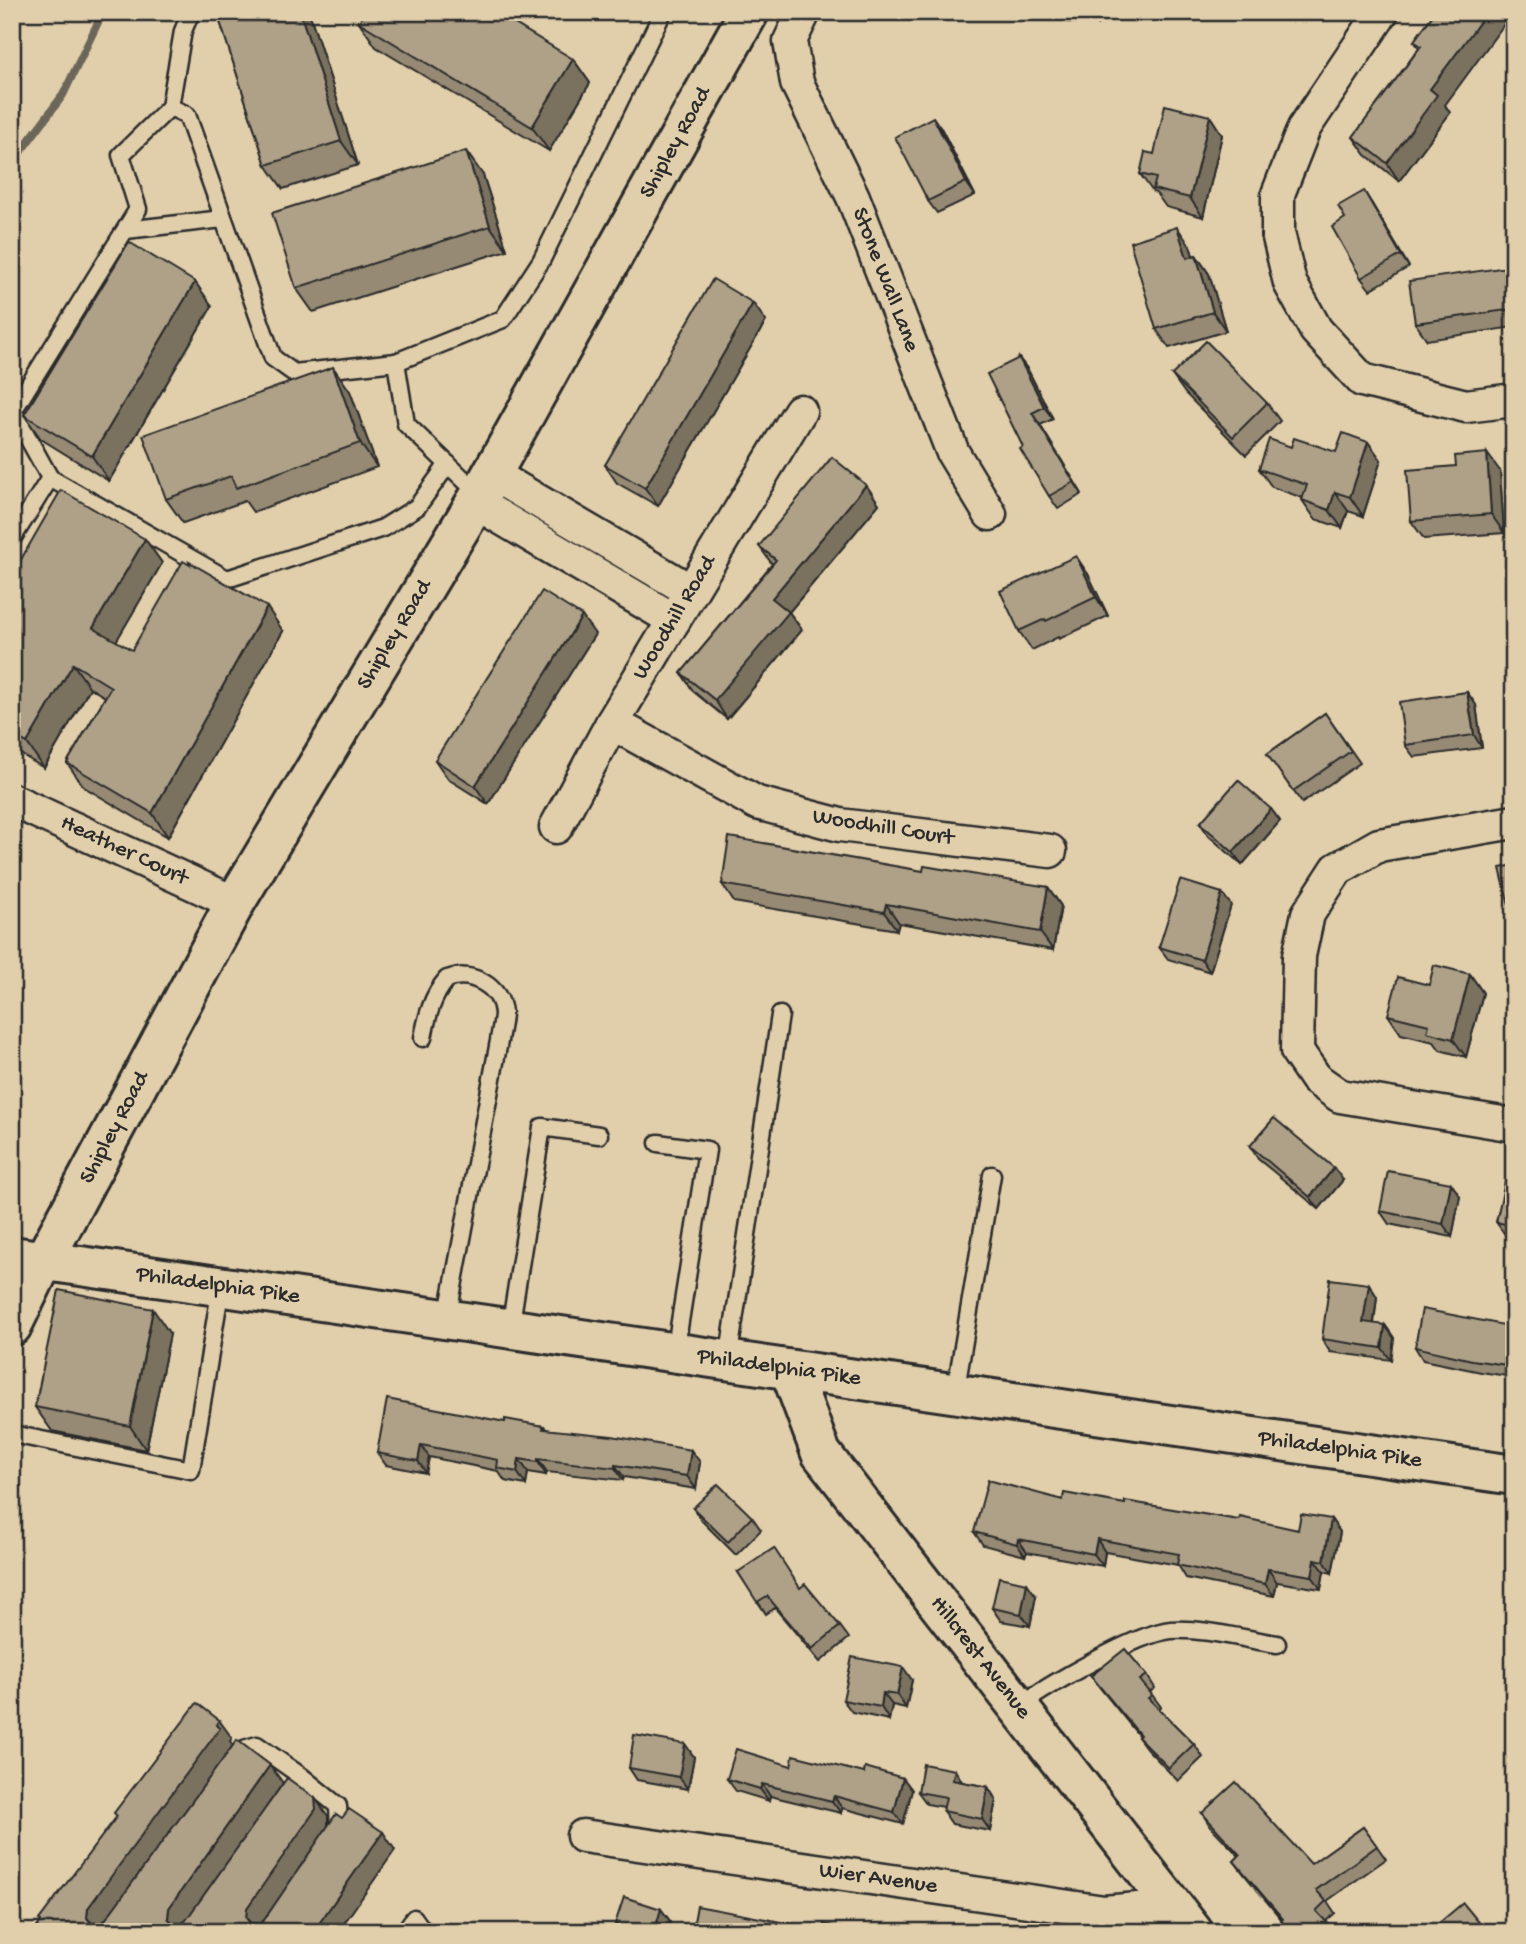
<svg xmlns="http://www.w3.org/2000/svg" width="1526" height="1944" font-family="'Gochi Hand',sans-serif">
	<rect width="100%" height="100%" fill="#e1cfac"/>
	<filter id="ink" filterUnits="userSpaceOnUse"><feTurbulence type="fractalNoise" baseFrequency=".0143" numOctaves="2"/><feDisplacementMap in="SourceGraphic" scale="14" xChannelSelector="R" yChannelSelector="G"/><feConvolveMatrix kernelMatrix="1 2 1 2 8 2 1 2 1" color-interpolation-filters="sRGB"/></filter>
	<g filter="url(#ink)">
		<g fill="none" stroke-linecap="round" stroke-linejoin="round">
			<path stroke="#6c665a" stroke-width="8" d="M12,163L63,95L103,12"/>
			<defs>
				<g id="lane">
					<path d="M170,107L183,31L191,12"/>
					<path d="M126,230L223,219"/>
					<path d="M50,478L227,579L383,528L417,507L448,464"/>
					<path d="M480,495L406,424L396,362L503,319L541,261L663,12"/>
					<path d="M12,539L50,478L13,411L138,209L121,155L170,107L187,115L273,358L294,373L396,362"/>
					<path d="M423,1038C427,1017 432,996 447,979C471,970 501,986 503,1013C503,1021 500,1032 499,1041L447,1319"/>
					<path d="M658,1143L707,1150L675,1353"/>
					<path d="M510,1329L542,1127L599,1135"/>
					<path d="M728,1361L780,1015"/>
					<path d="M955,1394L992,1175"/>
					<path d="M12,1434L191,1470L221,1286"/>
					<path d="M1018,1707C1047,1686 1137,1633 1171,1630C1205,1628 1243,1639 1277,1644"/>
					<path d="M232,1762L244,1749L257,1745L301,1776"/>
					<path d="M284,1799L301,1776L338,1806L339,1830L335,1835"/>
					<path d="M404,1932L414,1918L424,1932"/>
				</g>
				<g id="street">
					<path d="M804,12L790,41L797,83L853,197L953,453L990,514"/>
					<path d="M1382,12L1304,128L1278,194V233L1290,283L1316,330L1362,380L1466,406L1514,400"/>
					<path d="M492,474L691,591"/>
					<path d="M476,503L674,620"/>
					<path d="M612,723L757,803L840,825L1050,851"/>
					<path d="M12,800L235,903"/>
					<path d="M1514,822L1379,845L1337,869L1308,914L1299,956L1297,1051L1316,1079L1340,1096L1514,1125"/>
					<path d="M556,827L612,723L800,411"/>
					<path d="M583,1836L1104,1912L1172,1906"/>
				</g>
				<g id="secondary">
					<path d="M12,1326L44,1260L235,903L480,495L749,12"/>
					<path d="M790,1370L821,1453L1193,1932"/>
				</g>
				<path id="primary" d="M12,1256L1514,1475"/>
			</defs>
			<use href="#lane" stroke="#2b2b2b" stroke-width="21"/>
			<use href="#street" stroke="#2b2b2b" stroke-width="37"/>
			<use href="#secondary" stroke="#2b2b2b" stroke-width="44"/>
			<use href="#primary" stroke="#2b2b2b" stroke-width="44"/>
			<use href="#lane" stroke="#e1cfac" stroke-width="16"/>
			<use href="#street" stroke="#e1cfac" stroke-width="32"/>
			<use href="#secondary" stroke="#e1cfac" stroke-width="38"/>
			<use href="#primary" stroke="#e1cfac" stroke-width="38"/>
		</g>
		<g fill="#968a75" stroke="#2b2b2b" stroke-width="2">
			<path d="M217,12H309L358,165L283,189L266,165Z"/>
			<path d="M1060,12H1097V23L1067,22Z"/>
			<path d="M1435,12L1445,105L1450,113L1399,181L1366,155L1353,137L1419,48L1414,41Z"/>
			<path d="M359,22L573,59L590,83L549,151L376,47Z"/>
			<path d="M1210,116L1222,135L1203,217L1166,207L1156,193L1153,192L1140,174Z"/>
			<path d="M942,130L975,195L937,213L928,201Z"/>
			<path d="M483,175L507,250L313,312L296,288Z"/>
			<path d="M1372,204L1409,267L1370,290L1361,278Z"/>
			<path d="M1190,246L1193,256L1196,255L1209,274L1226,331L1169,348L1156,329Z"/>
			<path d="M1514,257V327L1427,340L1415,323L1508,267Z"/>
			<path d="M195,282L212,306L109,481L41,439L24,415Z"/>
			<path d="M766,321L658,506L617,483L605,465Z"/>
			<path d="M1019,358L1028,370L1053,419L1040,425L1082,494L1058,509L1049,496L1023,447Z"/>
			<path d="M1172,375L1267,403L1280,421L1246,455L1185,393Z"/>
			<path d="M350,391L377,467L253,512L245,501L183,523L166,499Z"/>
			<path d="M1368,442L1381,460L1363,516L1348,511L1342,528L1315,519L1302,500L1303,498L1272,487L1259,469L1291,447L1336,452Z"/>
			<path d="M1500,471L1504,533L1424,539L1411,521Z"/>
			<path d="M866,485L879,504L789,612L802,630L727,719L694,692L681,673L772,564L759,546Z"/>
			<path d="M145,539L162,563L116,641L132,650L283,631L168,837L84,787L67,763L105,697L90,688L44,768L12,749V575Z"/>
			<path d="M1088,574L1108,616L1059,639L1058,637L1032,650L1019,631Z"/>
			<path d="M595,634L488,804L448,779L435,760Z"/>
			<path d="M1467,692L1476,705L1482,748L1414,757L1405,745Z"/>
			<path d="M1325,713L1360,763L1302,803L1267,754Z"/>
			<path d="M1271,809L1280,821L1242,865L1209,836L1200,823Z"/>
			<path d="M923,871L1048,887L1061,906L1053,950L899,923L897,930L734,902L722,884Z"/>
			<path d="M1231,905L1210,972L1168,959L1159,947Z"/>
			<path d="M1470,974L1483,993L1466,1057L1440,1050L1434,1042L1401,1034L1388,1015Z"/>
			<path d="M1514,1001V1037L1507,1027Z"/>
			<path d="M1250,1146L1343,1180L1319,1209L1258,1159Z"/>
			<path d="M1514,1184V1241L1509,1240L1496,1222Z"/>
			<path d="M1460,1196L1452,1237L1389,1224L1380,1211Z"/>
			<path d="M1369,1284L1377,1297L1374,1324L1385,1325L1394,1338L1391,1360L1330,1352L1322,1339Z"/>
			<path d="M1514,1327V1377L1481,1372L1423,1360L1415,1347Z"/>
			<path d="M170,1334L146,1450L52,1431L35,1407Z"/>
			<path d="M505,1422L544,1426L546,1429L700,1462L696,1489L624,1477L623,1480L547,1472L546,1475L528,1472L526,1485L505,1481L498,1471L429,1457L426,1473L386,1465L377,1453Z"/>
			<path d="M1063,1500L1125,1504L1298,1530L1331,1519L1340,1532L1332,1573L1324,1571L1321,1589L1277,1582L1274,1596L1186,1578L1178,1565L1105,1552L1103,1566L1027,1552L1025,1556L983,1545L974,1532Z"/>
			<path d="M693,1508L752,1517L761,1530L736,1555L702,1521Z"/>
			<path d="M738,1572L801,1588L840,1626L849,1638L820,1662L775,1608L766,1614Z"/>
			<path d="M1036,1596L1030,1626L1001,1621L992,1608Z"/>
			<path d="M1147,1675L1155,1688L1150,1692L1161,1707L1159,1709L1194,1744L1203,1757L1178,1781L1147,1749L1138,1737L1139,1736L1100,1688L1091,1676Z"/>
			<path d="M912,1680L906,1708L892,1705L889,1720L852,1712L843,1700Z"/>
			<path d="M685,1744L694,1757L688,1789L637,1780L629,1768Z"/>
			<path d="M791,1766L903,1778L912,1790L903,1824L842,1808L841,1813L770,1796L769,1801L736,1791L727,1779Z"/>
			<path d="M963,1782L988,1787L996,1800L990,1831L952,1824L943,1811L944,1807L927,1804L918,1792Z"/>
			<path d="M1202,1813L1311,1864L1363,1827L1386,1859L1327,1901L1335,1913L1326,1921L1336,1932H1289L1281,1921L1282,1920L1243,1873L1234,1861L1239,1856L1210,1826Z"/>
			<path d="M661,1909L670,1921L667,1932H621L615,1924Z"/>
		</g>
		<g fill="#7a715f" stroke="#2b2b2b" stroke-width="2">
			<path d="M300,12H309L358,165L341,141Z"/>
			<path d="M1090,12H1097V23Z"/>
			<path d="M1487,12H1513L1445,105L1450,113L1399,181L1387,163L1430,89Z"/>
			<path d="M573,59L590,83L549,151L532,127Z"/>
			<path d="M1210,116L1222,135L1203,217L1190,198Z"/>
			<path d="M933,117L942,130L975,195L966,182Z"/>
			<path d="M466,151L483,175L507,250L490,226Z"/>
			<path d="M1364,191L1372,204L1409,267L1401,255Z"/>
			<path d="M1177,227L1190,246L1200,277L1187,258Z"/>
			<path d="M1196,255L1209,274L1226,331L1213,312Z"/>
			<path d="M195,282L212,306L109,481L92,456Z"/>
			<path d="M753,303L766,321L658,506L645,488Z"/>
			<path d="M1019,358L1028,370L1053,419L1044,407Z"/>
			<path d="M333,367L350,391L377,467L360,443Z"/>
			<path d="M1032,413L1040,425L1082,494L1074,482Z"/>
			<path d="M1368,442L1381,460L1363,516L1350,497Z"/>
			<path d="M1487,453L1500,471L1504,533L1491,514Z"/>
			<path d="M866,485L879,504L789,612L802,630L727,719L715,700L772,598Z"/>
			<path d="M1335,492L1348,511L1342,528L1329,510Z"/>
			<path d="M145,539L162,563L110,652L93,628Z"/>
			<path d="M1076,556L1088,574L1108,616L1096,597Z"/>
			<path d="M267,607L283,631L168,837L152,813Z"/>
			<path d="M582,616L595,634L488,804L475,786Z"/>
			<path d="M73,664L90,688L44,768L27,743Z"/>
			<path d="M1467,692L1476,705L1482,748L1474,735Z"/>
			<path d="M1271,809L1280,821L1242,865L1233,852Z"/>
			<path d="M1048,887L1061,906L1053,950L1040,932Z"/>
			<path d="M1222,893L1231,905L1210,972L1202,960Z"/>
			<path d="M886,904L899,923L897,930L884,912Z"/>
			<path d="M1470,974L1483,993L1466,1057L1453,1039Z"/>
			<path d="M1334,1168L1343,1180L1319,1209L1310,1197Z"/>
			<path d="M1451,1183L1460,1196L1452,1237L1443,1224Z"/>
			<path d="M1369,1284L1377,1297L1372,1335L1363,1322Z"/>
			<path d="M153,1309L170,1334L146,1450L130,1426Z"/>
			<path d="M1385,1325L1394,1338L1391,1360L1382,1348Z"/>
			<path d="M421,1445L429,1457L426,1473L418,1461Z"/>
			<path d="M691,1450L700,1462L696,1489L687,1476Z"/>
			<path d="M519,1459L528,1472L526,1485L517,1472Z"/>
			<path d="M538,1459L547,1472L546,1475L538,1462Z"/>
			<path d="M615,1465L624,1477L623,1480L615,1468Z"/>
			<path d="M1331,1519L1340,1532L1332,1573L1324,1561Z"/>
			<path d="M1018,1539L1027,1552L1025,1556L1017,1544Z"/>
			<path d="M1097,1539L1105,1552L1103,1566L1094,1554Z"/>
			<path d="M1315,1559L1324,1571L1321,1589L1312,1576Z"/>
			<path d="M1268,1569L1277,1582L1274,1596L1265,1584Z"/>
			<path d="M1027,1583L1036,1596L1030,1626L1021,1614Z"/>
			<path d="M903,1667L912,1680L906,1708L897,1695Z"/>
			<path d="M883,1693L892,1705L889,1720L881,1707Z"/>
			<path d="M219,1720L232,1738L230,1741L233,1746L100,1932L87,1918L88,1908Z"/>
			<path d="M685,1744L694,1757L688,1789L679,1777Z"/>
			<path d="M270,1765L283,1783L181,1932L168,1918L169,1908Z"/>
			<path d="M955,1770L963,1783L952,1780Z"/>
			<path d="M903,1778L912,1790L903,1824L894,1812Z"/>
			<path d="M762,1784L770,1796L769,1801L760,1789Z"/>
			<path d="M988,1787L996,1800L990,1831L982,1819Z"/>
			<path d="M834,1796L842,1808L841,1813L832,1801Z"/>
			<path d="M315,1798L328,1816V1827L259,1932L246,1918L247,1908Z"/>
			<path d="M383,1832L395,1850L338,1932H313Z"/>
			<path d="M661,1909L670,1921L667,1932H654Z"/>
		</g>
		<g fill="#afa188" stroke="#2b2b2b" stroke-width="2">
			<path d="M217,12H300L341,141L266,165Z"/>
			<path d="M365,12H495L573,59L532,127L359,22Z"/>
			<path d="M1435,12H1487L1430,89L1437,95L1387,163L1353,137L1421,46L1414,41Z"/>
			<path d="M1165,105L1210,116L1190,198L1153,189L1156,178L1140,174L1145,152L1154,154Z"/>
			<path d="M933,117L966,182L928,201L895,137Z"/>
			<path d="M466,151L490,226L296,288L272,213Z"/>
			<path d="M1364,191L1401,255L1361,278L1332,227L1345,218L1338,206Z"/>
			<path d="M1177,227L1187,258L1196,255L1213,312L1156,329L1130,242Z"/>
			<path d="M129,242L195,282L92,456L24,415Z"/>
			<path d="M1514,257V309L1415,323L1409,281L1508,267L1506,258Z"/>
			<path d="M713,279L753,303L645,488L605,465Z"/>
			<path d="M1206,341L1267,403L1233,437L1172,375Z"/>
			<path d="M1019,358L1044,407L1032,413L1074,482L1049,496L1020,449L1023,447L987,374Z"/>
			<path d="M333,367L360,443L236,488L231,476L166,499L143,435Z"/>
			<path d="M1343,433L1368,442L1350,497L1335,492L1329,510L1302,500L1307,485L1259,469L1269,439L1291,447L1294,438L1336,452Z"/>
			<path d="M1487,453L1491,514L1411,521L1407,470L1456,466L1455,456Z"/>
			<path d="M832,457L866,485L772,598L789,612L715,700L681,673L776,560L759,546Z"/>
			<path d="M61,490L145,539L93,628L132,650L183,561L190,565L189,562L267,607L152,813L67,763L111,687L73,664L27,743L12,735V575Z"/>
			<path d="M1076,556L1096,597L1046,621L1045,619L1019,631L1000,591Z"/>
			<path d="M542,591L582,616L475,786L435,760Z"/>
			<path d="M1467,692L1474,735L1405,745L1399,702Z"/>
			<path d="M1325,713L1351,751L1293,791L1267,754Z"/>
			<path d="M1238,780L1271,809L1233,852L1200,823Z"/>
			<path d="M729,837L923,871L924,866L1048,887L1040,932L886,904L884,912L722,884Z"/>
			<path d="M1514,865V918H1512L1500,868Z"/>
			<path d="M1180,880L1222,893L1202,960L1159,947Z"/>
			<path d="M1434,965L1470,974L1453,1039L1427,1032L1429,1025L1388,1015L1398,977L1429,985Z"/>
			<path d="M1514,1001V1029L1507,1027Z"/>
			<path d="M1274,1118L1334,1168L1310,1197L1250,1146Z"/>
			<path d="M1388,1171L1451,1183L1443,1224L1380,1211Z"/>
			<path d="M1505,1182L1514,1184V1226L1496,1222Z"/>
			<path d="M1330,1279L1369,1284L1363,1322L1385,1325L1382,1348L1322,1339Z"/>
			<path d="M59,1290L153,1309L130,1426L35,1407Z"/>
			<path d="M1422,1309L1514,1327V1366L1472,1360L1415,1347Z"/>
			<path d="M387,1399L505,1422V1419L544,1426L543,1429L612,1436L691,1450L687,1476L615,1465V1468L538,1459V1462L519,1459L517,1472L497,1468L498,1460L421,1445L418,1461L377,1453Z"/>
			<path d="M988,1480L1063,1500L1064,1493L1125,1504V1501L1239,1520L1240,1517L1298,1530L1301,1514L1331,1519L1324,1561L1315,1559L1312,1576L1268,1569L1265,1584L1177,1565L1179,1554L1097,1539L1094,1554L1018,1539L1017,1544L974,1532Z"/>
			<path d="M718,1484L752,1517L728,1542L693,1508Z"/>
			<path d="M774,1548L800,1588L805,1584L840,1626L812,1649L767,1596L757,1602L738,1572Z"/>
			<path d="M999,1577L1027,1583L1021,1614L992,1608Z"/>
			<path d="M1125,1649L1147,1675L1140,1680L1152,1695L1148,1698L1194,1744L1169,1768L1138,1737L1140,1735L1091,1676Z"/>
			<path d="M852,1657L903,1667L897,1695L883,1693L881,1707L843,1700Z"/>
			<path d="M197,1703L219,1720L216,1725L220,1728L88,1908L87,1918L91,1923L100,1924L105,1920L237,1740L270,1765L169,1908L168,1918L172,1923L181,1924L186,1920L287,1778L315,1798L316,1809L247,1908L246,1918L250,1923L259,1924L264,1920L336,1814L342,1818L349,1809L383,1832L313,1932H34L41,1921L39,1920L117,1816L114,1813Z"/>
			<path d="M634,1735L685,1744L679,1777L629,1768Z"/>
			<path d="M736,1749L791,1766L793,1755L864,1773L865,1767L903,1778L894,1812L834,1796L832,1801L762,1784L760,1789L727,1779Z"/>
			<path d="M923,1764L955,1770L952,1780L988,1787L982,1819L943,1811L946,1797L918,1792Z"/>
			<path d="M1236,1782L1311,1864L1363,1827L1377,1846L1316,1890L1326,1901L1316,1911L1336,1932H1292L1281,1921L1283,1919L1234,1861L1240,1855L1202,1813Z"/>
			<path d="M624,1897L661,1909L654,1932H640L615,1924Z"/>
			<path d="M1463,1903L1487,1932H1437L1433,1928Z"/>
			<path d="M697,1906L823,1930L824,1924L860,1932H692Z"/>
		</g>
	</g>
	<g text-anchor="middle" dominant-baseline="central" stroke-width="5" stroke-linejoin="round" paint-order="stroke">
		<g font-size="23" fill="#2b2b2b" stroke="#e1cfac">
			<text transform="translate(676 143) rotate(-61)">Shipley Road</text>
			<text transform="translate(885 280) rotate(69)">Stone Wall Lane</text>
			<text transform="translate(675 618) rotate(-59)">Woodhill Road</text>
			<text transform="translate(395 635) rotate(-59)">Shipley Road</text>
			<text transform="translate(883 828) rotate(9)">Woodhill Court</text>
			<text transform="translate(124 851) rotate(25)">Heather Court</text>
			<text transform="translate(115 1128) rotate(-62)">Shipley Road</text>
			<text transform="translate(218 1286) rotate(8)">Philadelphia Pike</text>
			<text transform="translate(779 1368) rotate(8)">Philadelphia Pike</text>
			<text transform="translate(1340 1450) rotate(8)">Philadelphia Pike</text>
			<text transform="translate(980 1658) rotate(52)">Hillcrest Avenue</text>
			<text transform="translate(878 1879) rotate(8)">Wier Avenue</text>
		</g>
	</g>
	<rect width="1526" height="1944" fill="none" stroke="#e1cfac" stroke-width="42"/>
	<rect x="21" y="21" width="1484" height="1902" fill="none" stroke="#2b2b2b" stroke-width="2.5" filter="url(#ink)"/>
</svg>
